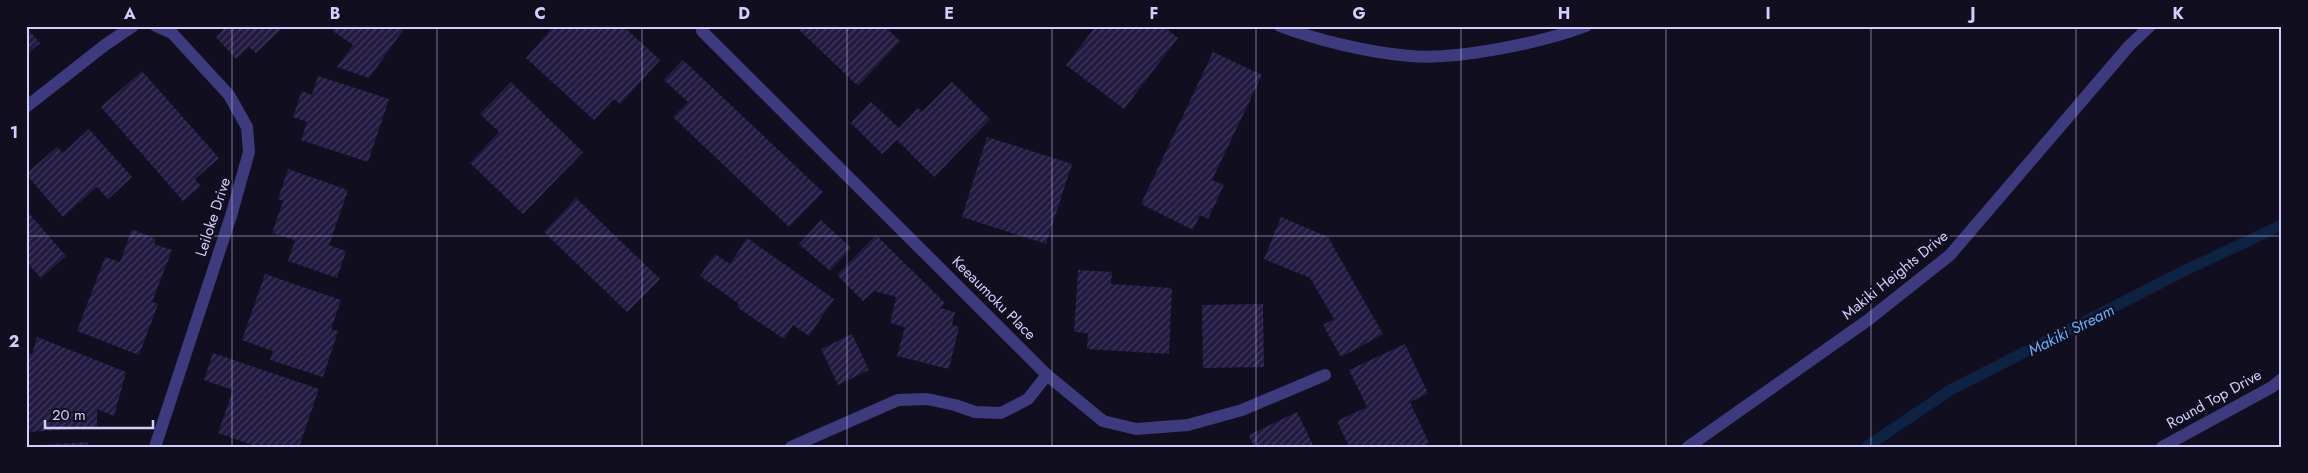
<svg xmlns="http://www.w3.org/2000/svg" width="2308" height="473" font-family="Jost,sans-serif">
	<defs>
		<pattern id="building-hatch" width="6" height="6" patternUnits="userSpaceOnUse" patternTransform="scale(1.25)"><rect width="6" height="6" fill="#221a40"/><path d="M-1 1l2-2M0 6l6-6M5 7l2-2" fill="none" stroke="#413a5c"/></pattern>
	</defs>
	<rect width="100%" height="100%" fill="#110e20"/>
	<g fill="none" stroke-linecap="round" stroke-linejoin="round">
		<path stroke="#0e2344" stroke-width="11" d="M1866,447L1952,389L2188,269L2282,225"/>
	</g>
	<g fill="url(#building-hatch)">
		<path d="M227,26H285L256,53L249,47L236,59L216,37Z"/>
		<path d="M336,26H406L369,78L337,67L353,45L333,31Z"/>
		<path d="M554,26H623L660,60L620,104L614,99L594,120L526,58Z"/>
		<path d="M795,26H884L900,41L858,86Z"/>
		<path d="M1096,26H1163L1178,38L1124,109L1066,65Z"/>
		<path d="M26,27L40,43L26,55Z"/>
		<path d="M1213,52L1262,75L1212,180L1224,185L1208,219L1200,215L1193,230L1141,204Z"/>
		<path d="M683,60L823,192L789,227L673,117L688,102L664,80Z"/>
		<path d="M142,71L219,158L195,179L201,186L183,201L101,107Z"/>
		<path d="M318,76L389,99L368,162L301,140L307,122L293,117L302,91L312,95Z"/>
		<path d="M511,82L583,152L523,214L470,163L499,132L480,114Z"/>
		<path d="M952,82L990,119L934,177L897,140L882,154L851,123L871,102L899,128L918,108L922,112Z"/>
		<path d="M89,129L132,177L108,199L97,187L63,217L26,174L57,147L63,153Z"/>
		<path d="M987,137L1072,164L1046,244L962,217Z"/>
		<path d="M288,169L348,190L329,245L346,251L337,278L288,261L295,240L272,233L283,201L278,199Z"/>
		<path d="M576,198L660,279L627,312L544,232Z"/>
		<path d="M26,210L66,256L41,278L28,264L26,265Z"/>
		<path d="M1281,217L1328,237L1383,334L1341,357L1323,325L1334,319L1310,278L1264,259Z"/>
		<path d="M821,220L851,248L830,271L799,244Z"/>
		<path d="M132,229L156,239L154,244L172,250L152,302L158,304L139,355L77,331L105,257L120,262Z"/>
		<path d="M876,235L945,303L940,308L955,312L952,325L959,327L949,369L897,356L905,327L890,323L896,297L874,291L863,301L837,275Z"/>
		<path d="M747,238L834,299L809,336L793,325L784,339L737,307L739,304L700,276L715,254L730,264Z"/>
		<path d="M1078,270L1112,272L1111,284L1172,288L1169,354L1087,349L1088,333L1074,332Z"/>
		<path d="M265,274L341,300L331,329L338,331L323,377L270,360L273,351L242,340Z"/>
		<path d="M1263,304L1264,367L1203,368L1202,305Z"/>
		<path d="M852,334L869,370L838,385L821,349Z"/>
		<path d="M37,337L126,372L114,416L97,409V428L26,432V353L32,354Z"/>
		<path d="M1405,344L1428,393L1410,402L1429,443L1422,447H1349L1337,421L1367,407L1349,370Z"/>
		<path d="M213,353L319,389L299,447H258L218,433L233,390L204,380Z"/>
		<path d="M1297,412L1314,447H1254L1249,435Z"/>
		<path d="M88,442V447H40V445Z"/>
	</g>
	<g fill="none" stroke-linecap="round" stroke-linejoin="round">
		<g stroke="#3d3a7d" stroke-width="12">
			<path d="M1280,26C1316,40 1371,53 1410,56C1457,60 1541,43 1586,26"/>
			<path d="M702,31L1047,375L1103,421L1136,429L1188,425L1242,410L1325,375"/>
			<path d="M26,107L105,45L133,26"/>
			<path d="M155,447L231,216L249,152L247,127L229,95L172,33L156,26"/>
			<path d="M791,447L898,400L927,399L955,405L975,412L1001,413L1028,399L1047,375"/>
			<path d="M1688,447L1868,320L1950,255L2129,46L2150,26"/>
			<path d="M2162,447L2272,387L2282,379"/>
		</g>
	</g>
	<path fill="none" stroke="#d4cefd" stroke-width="1" stroke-opacity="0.55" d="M232,26V447M437,26V447M642,26V447M847,26V447M1052,26V447M1256,26V447M1461,26V447M1666,26V447M1871,26V447M2076,26V447M26,236H2282"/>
	<g text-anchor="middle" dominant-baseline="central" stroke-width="4.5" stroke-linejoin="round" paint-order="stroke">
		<g font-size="15" fill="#d4cefd" stroke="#110e20">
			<text transform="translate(213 217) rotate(-72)">Leiloke Drive</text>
			<text transform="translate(1895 275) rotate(-39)">Makiki Heights Drive</text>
			<text transform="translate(994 298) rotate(45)">Keeaumoku Place</text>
			<text transform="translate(2214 399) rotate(-29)">Round Top Drive</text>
		</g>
		<g font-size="16" font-style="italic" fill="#60b2f9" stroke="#110e20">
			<text transform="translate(2071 330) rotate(-27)">Makiki Stream</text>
		</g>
	</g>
	<rect width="2308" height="473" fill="none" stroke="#110e20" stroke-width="55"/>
	<path d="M45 420v8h108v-8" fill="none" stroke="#d4cefd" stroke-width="2.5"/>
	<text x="52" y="420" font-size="15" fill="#d4cefd" stroke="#110e20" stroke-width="4" paint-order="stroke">20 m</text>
	<rect x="28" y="28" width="2252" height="418" fill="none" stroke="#d4cefd" stroke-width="2"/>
	<g font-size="16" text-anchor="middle" font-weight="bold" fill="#d4cefd">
		<text x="130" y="19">A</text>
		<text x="335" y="19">B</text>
		<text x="540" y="19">C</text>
		<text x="744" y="19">D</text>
		<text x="949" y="19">E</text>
		<text x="1154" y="19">F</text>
		<text x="1359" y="19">G</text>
		<text x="1564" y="19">H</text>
		<text x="1768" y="19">I</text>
		<text x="1973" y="19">J</text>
		<text x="2178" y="19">K</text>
		<text x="14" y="138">1</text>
		<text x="14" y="347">2</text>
	</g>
</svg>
